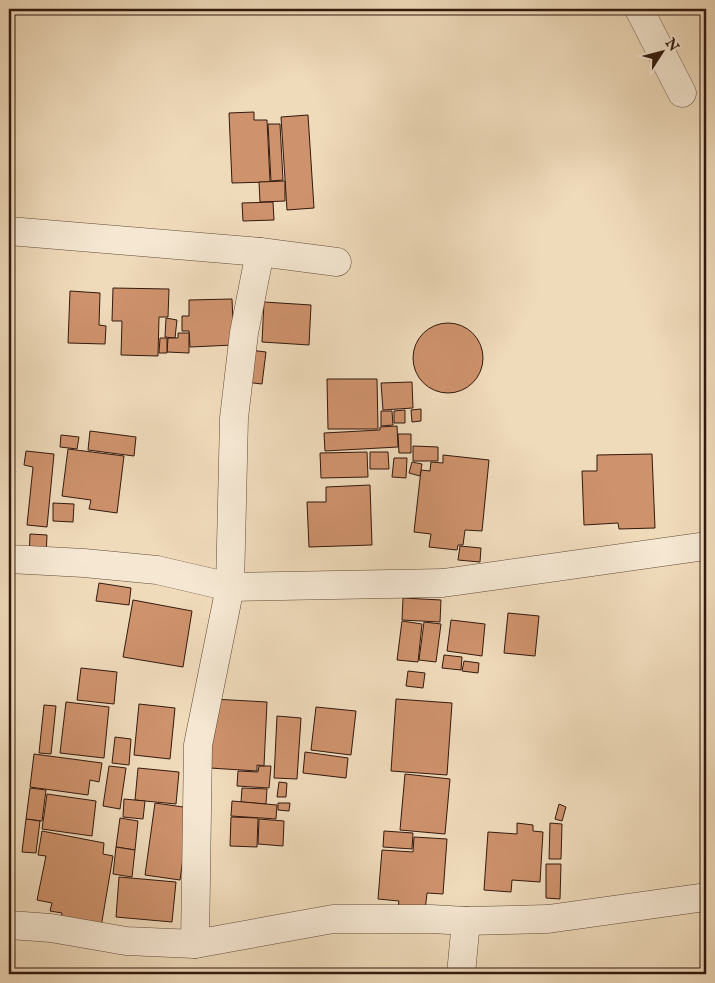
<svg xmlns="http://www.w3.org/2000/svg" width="715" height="983" font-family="'IM FELL English',serif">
	<rect width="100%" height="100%" fill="#efdaba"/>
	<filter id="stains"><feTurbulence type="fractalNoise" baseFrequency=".004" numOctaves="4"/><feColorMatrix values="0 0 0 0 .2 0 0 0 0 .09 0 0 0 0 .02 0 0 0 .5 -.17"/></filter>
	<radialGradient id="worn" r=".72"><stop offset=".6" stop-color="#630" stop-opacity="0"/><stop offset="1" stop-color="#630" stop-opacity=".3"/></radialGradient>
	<g fill="#ce926c" stroke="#33190e">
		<path d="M254,112V120H267L270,182L232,183L229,113Z"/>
		<path d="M308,115L314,208L287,210L281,117Z"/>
		<path d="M268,124H280L283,180L271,181Z"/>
		<path d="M285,181V201L260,202L259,182Z"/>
		<path d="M273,202L274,220L243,221L242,203Z"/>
		<path d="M113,288L169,289L168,317H159L158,356L121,355L122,321H112Z"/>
		<path d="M70,291L100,293L99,325L106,326L105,344L68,343Z"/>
		<path d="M232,299L234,345L190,347L189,331H182V316H189V300Z"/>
		<path d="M264,302L311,305L309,345L262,342Z"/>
		<path d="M166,318L177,320L175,338L165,337Z"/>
		<circle cx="448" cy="358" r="35"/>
		<path d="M178,333H189V353L167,352L168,338H178Z"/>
		<path d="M160,338H167V353H159Z"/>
		<path d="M249,350L266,352L262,384L245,382Z"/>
		<path d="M327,379H377L378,429H328Z"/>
		<path d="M412,382L413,408L383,410L381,383Z"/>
		<path d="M421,409V421L412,422L411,410Z"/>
		<path d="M405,410V423H394V411Z"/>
		<path d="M381,411H392L393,425L381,426Z"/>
		<path d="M397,426L398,447L325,451L324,433L380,430V427Z"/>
		<path d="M90,431L136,437L134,456L88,450Z"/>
		<path d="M398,434H411V453H399Z"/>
		<path d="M61,435L79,437L77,449L60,447Z"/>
		<path d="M413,446L438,447V461H413Z"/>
		<path d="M68,449L124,456L117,513L89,509L91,500L62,496Z"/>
		<path d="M26,451L54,454L47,527L27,525L33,467L24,465Z"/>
		<path d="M367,452L368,477L321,478L320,453Z"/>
		<path d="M370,452H388L389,469H370Z"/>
		<path d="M652,454L655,528L619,529L618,523L584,525L582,471H597V455Z"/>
		<path d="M443,455L489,460L482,531L465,530L463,545H458L457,550L429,547L431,534L414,532L421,470L430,471L431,462L443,463Z"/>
		<path d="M394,458H407L406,478L392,477Z"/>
		<path d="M412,462L422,464L420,476L409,473Z"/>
		<path d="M370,485L372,545L309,547L307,502H326V487Z"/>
		<path d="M53,503L74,504L73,522L53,521Z"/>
		<path d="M30,534L47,535L46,558L29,557Z"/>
		<path d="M460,546L481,548L480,562L458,560Z"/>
		<path d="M99,583L131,588L129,605L96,601Z"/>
		<path d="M403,598L441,600L440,622L402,620Z"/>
		<path d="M133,600L192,611L183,667L123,657Z"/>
		<path d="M508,613L539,616L535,656L504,653Z"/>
		<path d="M451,620L485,624L482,656L447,651Z"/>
		<path d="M402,621L422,624L418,662L397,660Z"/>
		<path d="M424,622L441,624L436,662L419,660Z"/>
		<path d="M444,655L462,657L461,670L442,668Z"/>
		<path d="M464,661L479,663L478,673L462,671Z"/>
		<path d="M81,668L117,672L114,704L77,700Z"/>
		<path d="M408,671L425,673L423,688L406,686Z"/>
		<path d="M213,699L267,702L264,766L257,765V771L210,768Z"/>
		<path d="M396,699L452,703L447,775L391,771Z"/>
		<path d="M66,702L109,707L104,758L60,753Z"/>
		<path d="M139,704L175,708L170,759L134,755Z"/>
		<path d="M44,705L56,706L51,754L39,753Z"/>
		<path d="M316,707L356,711L351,755L311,750Z"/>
		<path d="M277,716L301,718L297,779L274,778Z"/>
		<path d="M115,737L131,739L129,765L112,763Z"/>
		<path d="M305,752L348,758L346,778L303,773Z"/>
		<path d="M34,754L102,763L99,782L90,780L88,795L30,787Z"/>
		<path d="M109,766L126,768L120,809L103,806Z"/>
		<path d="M259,766H271L269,788L237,786L238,771L258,772Z"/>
		<path d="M138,768L179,772L176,804L135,800Z"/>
		<path d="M405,774L450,779L445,834L400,830Z"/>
		<path d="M279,782L287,783L286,797H277Z"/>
		<path d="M30,788L46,790L42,821L26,819Z"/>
		<path d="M242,788L267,789L266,804L241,802Z"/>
		<path d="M47,794L96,801L92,836L42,829Z"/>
		<path d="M124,799L145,801L143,819L123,817Z"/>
		<path d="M232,801L277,805L276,819L231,816Z"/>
		<path d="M155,803L190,808L180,880L145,875Z"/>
		<path d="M278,803H290L289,811L278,810Z"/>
		<path d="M559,804L566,807L562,821L555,819Z"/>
		<path d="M231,817L258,818L257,847L230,846Z"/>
		<path d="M120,818L138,821L135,850L116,847Z"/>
		<path d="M26,819L40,821L36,853L22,852Z"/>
		<path d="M259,819L284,821L283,846L258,844Z"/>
		<path d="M517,823L533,825V831L543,832L540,882L512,880L511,892L484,890L488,832L517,834Z"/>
		<path d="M550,823L562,824L561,859H549Z"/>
		<path d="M42,831L104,843L103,854L113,856L100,933L60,925L62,913L50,911L52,903L37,900L46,856L38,855Z"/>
		<path d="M384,831L413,833L412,849L383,847Z"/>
		<path d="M414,837L447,839L443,894L427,893L425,911L398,908L399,901L378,899L382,850L413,852Z"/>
		<path d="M116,847L135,850L132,877L113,874Z"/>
		<path d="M546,864H561L560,899L546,898Z"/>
		<path d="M119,877L176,882L172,922L116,917Z"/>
	</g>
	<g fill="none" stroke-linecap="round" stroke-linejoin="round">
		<defs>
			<g id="minor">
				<path d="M639,9L682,93"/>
				<path d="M9,231L260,252L337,262"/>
				<path d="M9,559L84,563L157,570L230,587L443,583L706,546"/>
				<path d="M9,925L51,928L126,941L195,944L333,919H431L466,921L548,919L706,897"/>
				<path d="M195,944L198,745L230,587L234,418L244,333L260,252"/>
				<path d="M461,974L466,921"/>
			</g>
		</defs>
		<use href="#minor" stroke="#624939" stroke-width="29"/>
		<use href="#minor" stroke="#f5e7d2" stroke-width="28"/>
	</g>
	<rect width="715" height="983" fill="none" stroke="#efdaba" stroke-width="30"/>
	<rect x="10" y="10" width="695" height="963" fill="none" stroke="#33190e" stroke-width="2.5"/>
	<rect x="15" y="15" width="685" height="953" fill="none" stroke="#33190e"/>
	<g transform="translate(662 52) rotate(54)" stroke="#f5e7d2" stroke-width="4" paint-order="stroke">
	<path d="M0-4L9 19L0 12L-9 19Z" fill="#33190e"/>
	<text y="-8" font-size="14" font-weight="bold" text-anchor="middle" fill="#33190e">N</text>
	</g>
	<rect width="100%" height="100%" filter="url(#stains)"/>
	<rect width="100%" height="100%" fill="url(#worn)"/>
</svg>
